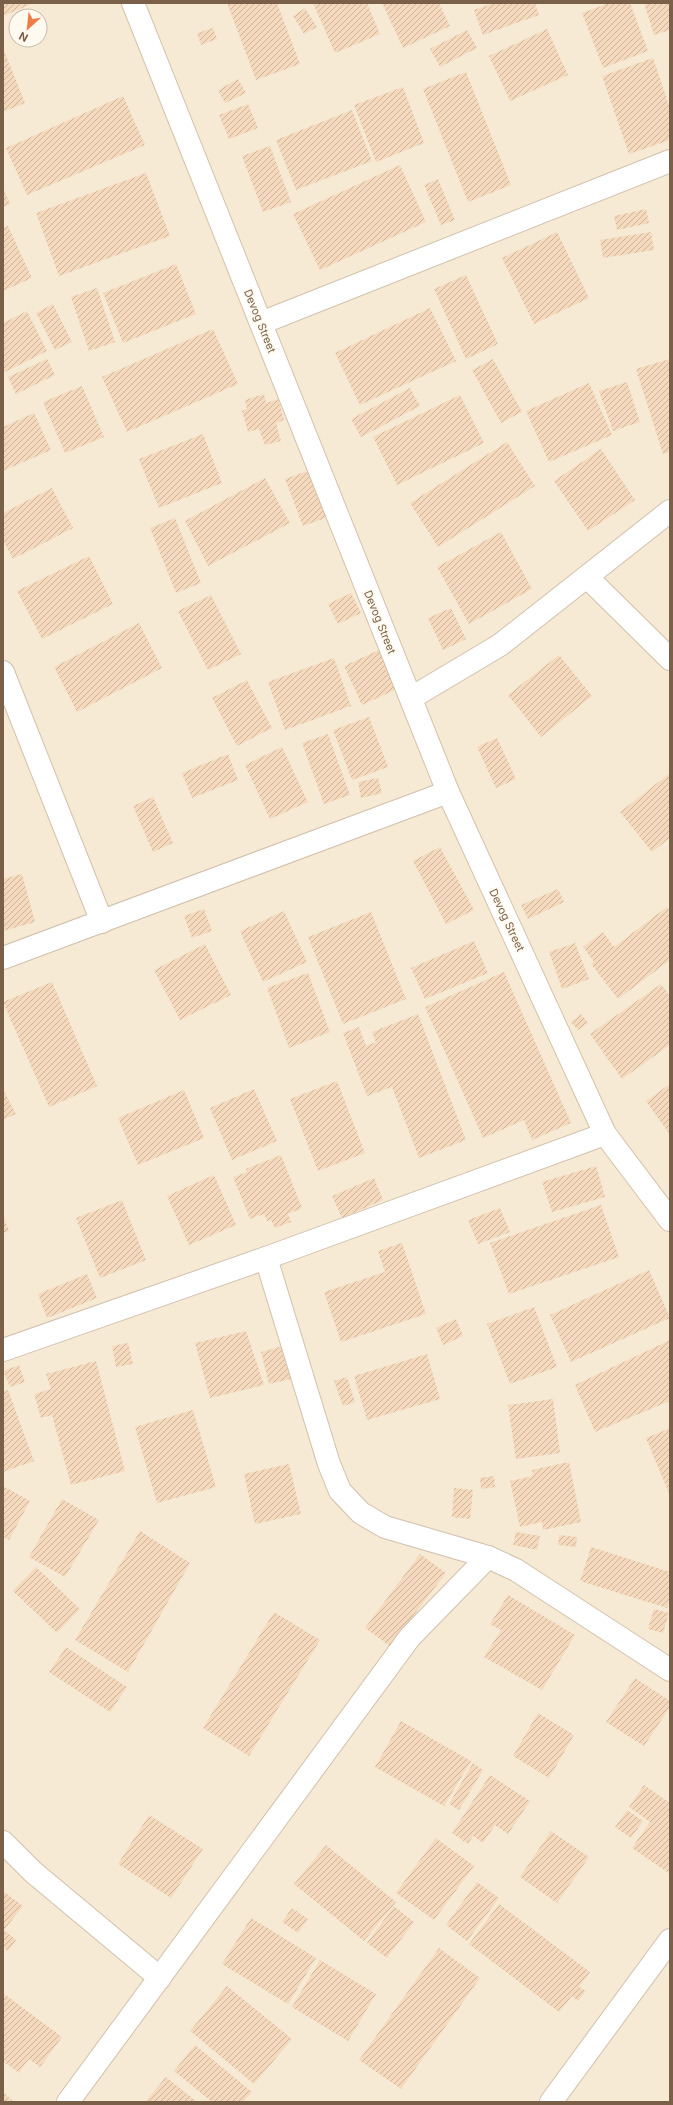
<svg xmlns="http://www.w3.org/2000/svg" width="673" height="2105" font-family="Inter,sans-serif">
	<defs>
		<pattern id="building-hatch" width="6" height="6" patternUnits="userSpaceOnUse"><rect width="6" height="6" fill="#f5d9bd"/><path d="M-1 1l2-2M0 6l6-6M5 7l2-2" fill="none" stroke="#cbb39c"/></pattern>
	</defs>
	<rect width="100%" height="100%" fill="#fef7e8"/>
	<path fill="#f6ead5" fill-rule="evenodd" d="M3,3H670V2102H3ZM16,16H40V40H16Z"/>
	<g fill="url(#building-hatch)">
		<path d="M3,3H34L3,16Z"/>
		<path d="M227,3H277L300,64L256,80Z"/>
		<path d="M313,3H367L380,34L335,53Z"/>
		<path d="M382,3H439L450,26L403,48Z"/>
		<path d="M494,3H535L539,15L483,35L474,10Z"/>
		<path d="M609,3H630L648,51L603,68L582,13Z"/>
		<path d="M644,3H670V30L654,35Z"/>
		<path d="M305,8L317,27L304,34L293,16Z"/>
		<path d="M213,28L217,39L201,45L197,33Z"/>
		<path d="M547,29L568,75L510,101L489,56Z"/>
		<path d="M467,30L477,48L440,67L430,49Z"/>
		<path d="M3,48L25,103L3,112Z"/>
		<path d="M653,58L670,108V140L629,154L602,76Z"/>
		<path d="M466,72L511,185L468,202L423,89Z"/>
		<path d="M238,79L246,93L225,103L218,90Z"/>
		<path d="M403,87L424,143L376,162L354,105Z"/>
		<path d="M123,96L145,145L27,195L6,148Z"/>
		<path d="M248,104L258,128L229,139L219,115Z"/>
		<path d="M352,110L372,161L296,190L276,140Z"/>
		<path d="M270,146L291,202L263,212L242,156Z"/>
		<path d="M400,165L426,222L320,270L293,214Z"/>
		<path d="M146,173L170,236L59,276L36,213Z"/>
		<path d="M438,179L455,220L441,225L424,185Z"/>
		<path d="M3,188L10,204L3,207Z"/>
		<path d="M646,209L649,223L617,230L614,216Z"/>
		<path d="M8,226L32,278L3,291V228Z"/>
		<path d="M557,232L589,298L534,324L502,258Z"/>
		<path d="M651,232L654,250L603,258L600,240Z"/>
		<path d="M176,264L196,314L123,343L103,293Z"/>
		<path d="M466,275L498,344L466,359L434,289Z"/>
		<path d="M97,288L115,342L89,351L71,297Z"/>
		<path d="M53,304L72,342L55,350L36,313Z"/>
		<path d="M430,308L456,361L360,405L335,353Z"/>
		<path d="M27,311L47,351L3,373V323Z"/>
		<path d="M213,329L238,384L127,432L102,377Z"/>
		<path d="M47,359L55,375L16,394L8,377Z"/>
		<path d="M493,359L522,412L501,423L472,370Z"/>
		<path d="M670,359V452L663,454L636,369Z"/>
		<path d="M627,382L640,422L613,431L599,391Z"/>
		<path d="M589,383L612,435L549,462L526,411Z"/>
		<path d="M82,386L104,437L65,453L43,402Z"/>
		<path d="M410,388L420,406L361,437L351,419Z"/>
		<path d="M264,394L266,403L278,399L284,420L276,423L281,441L265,445L259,429L248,432L242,411L247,409L245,400Z"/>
		<path d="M460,395L484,443L397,485L373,437Z"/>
		<path d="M34,413L51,450L3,471V427Z"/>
		<path d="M203,434L222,483L159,508L139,459Z"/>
		<path d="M507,442L535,486L438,547L410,503Z"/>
		<path d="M601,449L635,500L588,531L554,481Z"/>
		<path d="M310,470L328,517L303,526L285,479Z"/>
		<path d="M265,478L290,523L208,566L185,521Z"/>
		<path d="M52,488L73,528L13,559L3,540V513Z"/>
		<path d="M175,518L201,583L176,593L150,528Z"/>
		<path d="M501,532L532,589L469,624L437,567Z"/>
		<path d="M89,556L113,604L42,639L17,591Z"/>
		<path d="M351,593L361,613L338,624L328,604Z"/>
		<path d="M211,595L241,654L208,670L178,611Z"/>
		<path d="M451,608L466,639L443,650L428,618Z"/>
		<path d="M139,623L162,668L77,712L54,667Z"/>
		<path d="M379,650L397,689L362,705L344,666Z"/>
		<path d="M559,655L592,696L541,737L508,695Z"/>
		<path d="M334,658L351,706L285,730L268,682Z"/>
		<path d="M247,680L272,728L237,746L212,698Z"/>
		<path d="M369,717L388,767L352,780L333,730Z"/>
		<path d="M328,734L350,795L324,804L302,743Z"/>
		<path d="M497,738L516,779L496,788L477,747Z"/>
		<path d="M282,747L308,802L270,819L245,765Z"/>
		<path d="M228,754L238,780L192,798L182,773Z"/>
		<path d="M670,773V838L652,852L620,812Z"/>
		<path d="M378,778L382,793L361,798L358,782Z"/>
		<path d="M153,797L173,843L153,852L133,806Z"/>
		<path d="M440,847L474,910L446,924L413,861Z"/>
		<path d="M22,874L35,922L3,931V879Z"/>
		<path d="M558,889L564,902L528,919L521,905Z"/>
		<path d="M667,907L670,911V960L618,999L591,964L594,962L583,947L603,932L614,947Z"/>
		<path d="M204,909L212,931L192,938L184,916Z"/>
		<path d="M284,911L307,962L263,982L240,931Z"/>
		<path d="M371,912L406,999L343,1024L308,937Z"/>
		<path d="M474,941L488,973L425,999L411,968Z"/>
		<path d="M575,943L589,979L562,989L549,952Z"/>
		<path d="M205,944L231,995L180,1020L154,970Z"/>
		<path d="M504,972L571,1123L532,1140L524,1120L483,1138L425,1007Z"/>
		<path d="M308,973L330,1032L289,1048L267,988Z"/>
		<path d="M52,982L97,1086L49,1107L3,1002Z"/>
		<path d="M661,984L670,996V1045L622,1079L590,1034Z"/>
		<path d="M418,1014L466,1140L419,1158L392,1087L367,1096L343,1033L359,1027L366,1046L376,1042L372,1032Z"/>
		<path d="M581,1014L588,1023L578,1030L571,1022Z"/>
		<path d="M337,1081L365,1153L318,1171L290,1099Z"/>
		<path d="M670,1084V1135L646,1101Z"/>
		<path d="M3,1089L16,1114L3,1120Z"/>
		<path d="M254,1089L277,1141L232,1160L210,1108Z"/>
		<path d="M184,1090L204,1138L138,1165L118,1118Z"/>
		<path d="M281,1155L302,1208L288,1214L291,1222L275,1228L271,1220L267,1221L264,1214L250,1219L233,1177L247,1172L246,1169Z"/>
		<path d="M596,1166L605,1197L552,1212L542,1182Z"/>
		<path d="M214,1175L236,1225L189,1245L167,1196Z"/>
		<path d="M374,1178L383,1200L342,1218L332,1196Z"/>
		<path d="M122,1200L146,1260L100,1278L76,1218Z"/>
		<path d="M601,1205L619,1257L509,1294L490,1243Z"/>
		<path d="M500,1208L510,1232L478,1244L468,1220Z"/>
		<path d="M3,1216L9,1231L3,1233Z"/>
		<path d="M402,1243L426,1314L341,1342L324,1292L385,1272L378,1251Z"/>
		<path d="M649,1270L670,1318L571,1362L550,1315Z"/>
		<path d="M87,1274L97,1298L47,1318L38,1294Z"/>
		<path d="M534,1307L557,1367L510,1384L487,1324Z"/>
		<path d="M456,1319L463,1336L443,1345L436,1328Z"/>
		<path d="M246,1331L264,1385L210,1398L195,1343Z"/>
		<path d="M670,1340V1401L595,1432L575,1385Z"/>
		<path d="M128,1343L133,1364L116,1367L112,1346Z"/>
		<path d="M283,1346L291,1379L269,1384L261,1352Z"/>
		<path d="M427,1354L440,1399L367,1420L354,1376Z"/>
		<path d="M96,1361L125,1471L71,1485L52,1415L41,1418L34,1394L51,1389L46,1374Z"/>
		<path d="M19,1365L25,1382L10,1387L3,1371Z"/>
		<path d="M347,1377L355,1402L343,1406L334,1381Z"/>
		<path d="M8,1390L34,1461L3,1472V1392Z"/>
		<path d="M553,1399L560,1453L516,1459L508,1405Z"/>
		<path d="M193,1410L216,1487L157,1503L135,1427Z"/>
		<path d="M670,1428V1496L646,1438Z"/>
		<path d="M569,1462L581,1522L543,1530L542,1522L520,1527L510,1481L533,1476L532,1470Z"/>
		<path d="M289,1464L301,1514L255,1524L244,1474Z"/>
		<path d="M494,1476L495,1487L481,1489L480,1478Z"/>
		<path d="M3,1486L30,1501L9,1540L3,1537Z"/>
		<path d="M454,1488L473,1490L470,1519L452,1517Z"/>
		<path d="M62,1499L99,1520L65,1577L29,1557Z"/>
		<path d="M140,1531L190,1563L128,1672L75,1640Z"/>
		<path d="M516,1532L540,1536L537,1550L513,1545Z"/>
		<path d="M559,1535L577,1537L576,1547L558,1545Z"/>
		<path d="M591,1547L670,1572V1598L667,1608L580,1581Z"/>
		<path d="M420,1554L446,1573L390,1646L365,1628Z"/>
		<path d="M36,1567L80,1609L57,1633L13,1591Z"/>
		<path d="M508,1595L575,1635L542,1690L484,1657L501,1630L490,1624Z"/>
		<path d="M654,1609L669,1613L663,1633L648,1629Z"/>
		<path d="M274,1612L320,1640L249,1756L203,1728Z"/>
		<path d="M66,1647L127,1687L110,1712L49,1672Z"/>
		<path d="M635,1678L670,1701V1707L644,1746L606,1722Z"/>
		<path d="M538,1713L574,1735L549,1778L513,1756Z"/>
		<path d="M401,1721L471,1761L444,1806L375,1767Z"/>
		<path d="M473,1763L483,1770L459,1810L449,1804Z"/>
		<path d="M490,1775L530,1801L508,1834L495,1825L483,1843L473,1836L468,1844L452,1833Z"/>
		<path d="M644,1785L670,1803V1874L632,1848L650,1822L629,1807Z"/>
		<path d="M627,1810L643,1821L631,1838L615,1827Z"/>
		<path d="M149,1815L203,1849L171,1898L118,1864Z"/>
		<path d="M551,1831L589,1857L557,1903L520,1877Z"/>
		<path d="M436,1838L474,1866L434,1920L396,1893Z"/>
		<path d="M326,1845L396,1902L364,1941L294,1884Z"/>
		<path d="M477,1882L499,1898L467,1941L446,1925Z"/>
		<path d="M3,1891L23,1906L4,1930L16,1940L8,1951L3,1947Z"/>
		<path d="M499,1904L590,1972L579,1987L586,1991L578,2001L572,1996L559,2012L469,1944Z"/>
		<path d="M394,1906L414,1922L387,1958L367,1943Z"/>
		<path d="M292,1908L308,1919L298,1933L282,1922Z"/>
		<path d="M251,1918L316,1958L288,2004L222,1964Z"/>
		<path d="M439,1948L480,1978L401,2089L359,2060Z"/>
		<path d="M320,1960L376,1994L348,2041L292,2007Z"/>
		<path d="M227,1986L292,2039L254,2084L190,2031Z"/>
		<path d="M3,1993L62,2037L40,2067L29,2059L19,2073L3,2061Z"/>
		<path d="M195,2045L252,2092L243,2102H212L174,2071Z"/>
		<path d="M166,2077L197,2102H145Z"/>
		<path d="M3,2092L13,2101L12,2102H3Z"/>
	</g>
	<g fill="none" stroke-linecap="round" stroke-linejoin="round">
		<defs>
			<g id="street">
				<path d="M261,323L670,161"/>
				<path d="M587,577L670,659"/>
				<path d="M3,672L102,922"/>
				<path d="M411,698L500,645L670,511"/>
				<path d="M3,958L448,792"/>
				<path d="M266,1258L329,1464L340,1491L361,1513L385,1527L488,1557L516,1570L670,1670"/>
				<path d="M3,1350L266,1258L605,1134"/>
				<path d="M3,1842L33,1872L160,1978"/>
				<path d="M68,2102L410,1637L488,1557"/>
				<path d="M551,2102L670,1940"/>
			</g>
			<path id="secondary" d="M133,3L448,792L605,1134L670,1220"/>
		</defs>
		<use href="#street" stroke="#d1c0ac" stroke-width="24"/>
		<use href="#secondary" stroke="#d4c1a9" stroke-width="24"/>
		<use href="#street" stroke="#fff" stroke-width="22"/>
		<use href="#secondary" stroke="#fff" stroke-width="22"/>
	</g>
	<g text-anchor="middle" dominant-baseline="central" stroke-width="4" stroke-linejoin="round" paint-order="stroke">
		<g font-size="11" fill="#7a5f49" stroke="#fffaef">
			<text transform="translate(260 321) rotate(68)">Devog Street</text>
			<text transform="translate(380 622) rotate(68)">Devog Street</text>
			<text transform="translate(507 920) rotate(65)">Devog Street</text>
		</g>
	</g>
	<rect width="673" height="2105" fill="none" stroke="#7a5f49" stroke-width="8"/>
	<g transform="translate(28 28) rotate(207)"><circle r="19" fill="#fffaef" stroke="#cabcad"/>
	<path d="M0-3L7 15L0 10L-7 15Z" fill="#ee7c46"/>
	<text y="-6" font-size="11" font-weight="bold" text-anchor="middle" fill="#7a5f49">N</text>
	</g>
</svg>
